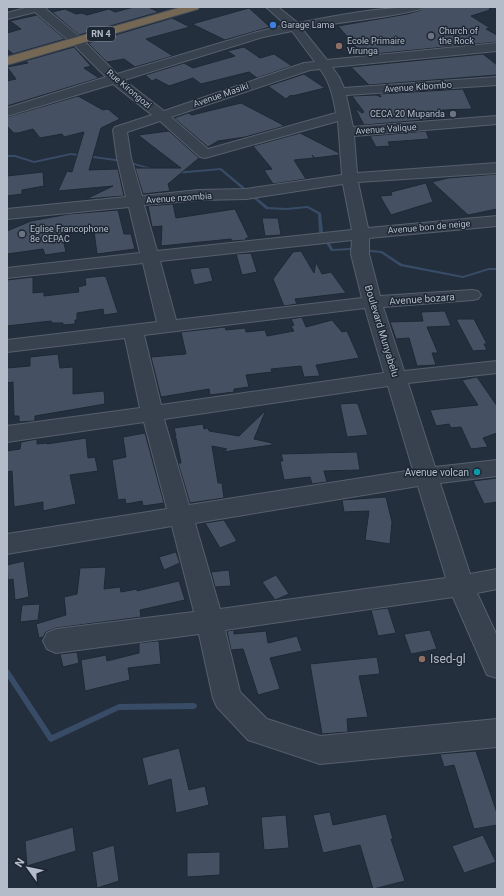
<svg xmlns="http://www.w3.org/2000/svg" width="504" height="896" font-family="Roboto,sans-serif">
	<rect width="100%" height="100%" fill="#242f3e"/>
	<g fill="none" stroke-linecap="round" stroke-linejoin="round">
		<g fill="#394c67" fill-rule="evenodd">
			<path d="M71,153L123,160L155,169L153,170L123,162L71,155L34,163L15,157H7V155H15L34,161Z"/>
			<path d="M221,168L268,207L286,208L308,206L321,213L323,232L333,249L350,248L382,251L402,264L463,276L489,268H497V270H489L463,278L400,266L381,253L350,250L331,251L319,232L318,214L307,208L286,210L266,209L220,170L175,174L173,173L175,172Z"/>
			<path d="M7,669L9,670L52,735L119,704L194,703L196,704L197,706L196,708L194,709L119,710L51,742L49,741L7,677Z"/>
		</g>
	</g>
	<g fill="#455162" stroke="#1f2835">
		<path d="M134,7H148L159,12L79,35L52,12L65,9L76,14L82,13L87,15L109,9L115,12Z"/>
		<path d="M423,7H489L490,10L471,16L490,28L486,29L497,35V42L363,55L338,26L407,14L421,10Z"/>
		<path d="M249,8L270,27L225,40L192,24Z"/>
		<path d="M37,15L65,39L13,54L7,49V33L21,29L10,21Z"/>
		<path d="M172,18L190,27L146,39L173,56L135,67L124,59L107,62L88,43Z"/>
		<path d="M74,47L91,66L84,68L99,78L7,106V81L16,79L7,67L28,63L25,61Z"/>
		<path d="M244,47L260,58L274,54L292,66L257,78L249,72L201,84L193,78L169,86L156,79L152,81L145,75L184,63L193,68L235,56L227,51Z"/>
		<path d="M483,54L497,65V75L369,85L351,67Z"/>
		<path d="M304,74L325,88L292,96L291,95L286,99L268,86Z"/>
		<path d="M463,89L472,109L442,110L443,113H432L435,119L364,125L355,108L362,113L364,112L352,96L376,95L381,97L379,94Z"/>
		<path d="M78,96L103,110L108,109L120,119L101,128L89,170L118,169L124,196L86,199L113,186L58,191L67,171L72,172L84,132L64,137L62,134L40,138L33,129L18,133H14L7,126V117Z"/>
		<path d="M241,103L285,126L245,137L218,141L208,147L174,118L188,113L192,115Z"/>
		<path d="M169,131L199,158L168,184L170,191L143,194L135,168H181L138,135Z"/>
		<path d="M426,131L429,139L388,142L390,146L376,147L370,136Z"/>
		<path d="M300,133L339,153V155L315,158L312,155L314,158L294,160L306,179L273,184L264,170L272,169L253,146Z"/>
		<path d="M43,172L44,186L22,190V194L7,196V176Z"/>
		<path d="M497,174V209L468,215L432,182L448,178Z"/>
		<path d="M426,183L433,202L391,215L380,196L392,195L391,192Z"/>
		<path d="M173,204L176,218L235,209L249,238H246V240L232,241L231,239L161,246L162,226L152,227L148,206Z"/>
		<path d="M118,210L124,234H131L135,249L97,254L94,231L62,234L66,252L45,255L43,249L7,254V231L31,221L69,214Z"/>
		<path d="M262,218H278L281,235L265,236Z"/>
		<path d="M301,251L314,273L316,262L322,274L331,272L346,293L295,299L297,304L284,306L273,279L293,252Z"/>
		<path d="M251,253L257,272L242,275L236,254Z"/>
		<path d="M209,267L213,281L194,285L190,269Z"/>
		<path d="M103,276L106,277L118,313L104,315L103,309L77,313V320H75V324L63,325V323H52L51,321L7,326V280L33,277V293L44,292V296L79,292L78,287L86,285L85,278Z"/>
		<path d="M445,311L451,326L427,327L438,353H432L436,365L417,366L409,338L396,339L390,322L423,321L421,312Z"/>
		<path d="M302,317L306,327L332,320L342,332L347,331L359,358L316,365L320,376L304,377L301,366L271,369L272,372L246,375L249,387L234,389V392L210,395L209,389L161,397L151,357L186,354L181,332L225,327L226,330L245,328L246,332L265,330L267,336L294,331L291,326L294,325L291,319Z"/>
		<path d="M456,319H474L487,344H484L487,350L473,351Z"/>
		<path d="M58,354L60,368L73,367V394L104,391L105,404L35,416V421L19,422V416H14L13,382L7,383V368L30,366V357Z"/>
		<path d="M477,377L497,406V433L483,438L488,447L471,449L461,427L451,428L449,424L436,426L430,410L478,405L462,380Z"/>
		<path d="M355,403L358,404L368,435L347,437L340,404Z"/>
		<path d="M266,410L254,439L272,443V445L223,452L227,449L212,446L218,483H222L224,498L190,503L178,463H181L176,438H174L176,436L174,428L203,424L204,429L208,428L209,431L239,436Z"/>
		<path d="M145,433L164,503L143,506L142,501L126,504L125,499L118,500L112,460L126,457L123,437Z"/>
		<path d="M86,438L88,458L95,457L98,471L70,475L76,504L43,511V502L14,507L12,471L7,472V451L20,449L21,442L37,439V444L47,443V444Z"/>
		<path d="M357,452L360,470L324,471L327,482L312,484L310,477L284,480L280,461H283L281,454Z"/>
		<path d="M497,478V502L484,504L473,481Z"/>
		<path d="M386,497L392,522L390,544L365,540L369,511L344,512L342,500Z"/>
		<path d="M224,520L237,541L220,548L205,523Z"/>
		<path d="M176,552L180,563L164,570L159,557Z"/>
		<path d="M24,561L29,597L15,600L13,579L8,580L7,565Z"/>
		<path d="M106,567L104,589L120,587L121,592L137,589V591L179,581L185,600L140,610L141,617L56,628L46,632L43,637L39,638L36,624L66,615L64,597L77,594L80,568Z"/>
		<path d="M229,570L231,586L215,587L211,572Z"/>
		<path d="M276,575L289,594L275,600L262,582Z"/>
		<path d="M40,604L38,620L20,622L22,605Z"/>
		<path d="M388,608L396,633L378,636L371,610Z"/>
		<path d="M234,630V634L266,631L268,643L297,636L302,651L270,658L280,689L258,695L243,649L231,650L227,631Z"/>
		<path d="M430,630L437,649L411,654L404,634Z"/>
		<path d="M156,641H159L161,664L128,668L130,680L85,691L81,660L106,655L107,661L139,653V643Z"/>
		<path d="M77,652L79,663L63,667L60,654Z"/>
		<path d="M377,657L380,674L359,676L368,717L347,719L348,732L322,734L310,664Z"/>
		<path d="M179,748L189,790L205,786L209,805L176,813L171,779L148,786L142,758Z"/>
		<path d="M476,751L497,813V825L474,829L454,765L444,767L440,754Z"/>
		<path d="M330,812L333,825L386,814L393,839H391L405,881L373,889L360,845L323,853L313,815Z"/>
		<path d="M286,815L289,848L264,850L261,817Z"/>
		<path d="M73,827L76,851L27,866L25,841Z"/>
		<path d="M483,835L496,862L464,873L452,846Z"/>
		<path d="M114,845L119,881L97,888L92,852Z"/>
		<path d="M220,852V875L187,877V853Z"/>
	</g>
	<g fill="none" stroke-linecap="round" stroke-linejoin="round">
		<defs>
			<path id="minor" d="M29,7H47L46,9L81,38L117,74L257,32L286,25L266,7H278L298,23C338,15 381,7 422,7L421,9C382,19 342,21 302,29L327,60L497,43V51L332,67L339,77L344,88L497,77V85L346,95L353,127L497,116V124L354,136L357,173L497,163V173L358,182L368,228L497,216V226L369,238V254L380,296L472,290L478,291L481,295L478,299L472,300L383,307L404,371L497,361V373L408,383L435,467L497,460V476L440,483L470,574L497,569V589L477,593L497,636V678L487,675L453,597L225,630L240,692L267,719L320,736L497,719V747L320,764L248,740L217,707L213,698L199,634L56,653L47,649L43,641L47,633L56,629L194,612L172,526L7,554V534L167,509L144,422L7,442V426L140,408L125,338L7,352V340L157,322L143,263L7,278V268L140,253L129,207L7,219V209L126,197L117,158L113,130L115,127L152,115L113,84L7,116V108L106,77L73,44L35,12L7,19V13ZM292,31L315,62L304,63L164,111L124,80L263,37ZM320,69C330,82 333,96 336,113L208,149L171,117L310,70ZM160,121L200,157L205,158L338,121L342,175L246,189L198,190L142,196L131,158L127,132ZM343,184L352,230L157,251L144,205L198,200L246,199ZM352,240L351,254L362,298L176,320L160,261ZM365,308L384,373L161,405L144,335ZM388,386L413,470L189,505L164,419ZM418,486L446,578L220,609L195,523Z"/>
			<path id="highway" d="M182,7H199L198,9L7,65V57Z"/>
		</defs>
		<use href="#minor" stroke="#565f6c" stroke-width="2"/>
		<use href="#highway" stroke="#434c59" stroke-width="2"/>
		<use href="#minor" fill="#38414e" fill-rule="evenodd"/>
		<use href="#highway" fill="#746855" fill-rule="evenodd"/>
	</g>
	<circle fill="#3f7fe0" stroke="#1d2633" stroke-width="1.5" cx="273" cy="25" r="4"/>
	<g fill="#6b7280" stroke="#1d2633" stroke-width="1.5">
		<circle cx="431" cy="36" r="4"/>
		<circle cx="453" cy="114" r="4"/>
		<circle cx="22" cy="234" r="4"/>
	</g>
	<g fill="#8d6e63" stroke="#1d2633" stroke-width="1.5">
		<circle cx="339" cy="46" r="4"/>
		<circle cx="422" cy="659" r="4"/>
	</g>
	<circle fill="#0f9aa8" stroke="#1d2633" stroke-width="1.5" cx="477" cy="472" r="4"/>
	<g text-anchor="middle" dominant-baseline="central" stroke-width="3" stroke-linejoin="round" paint-order="stroke">
		<g font-size="9" fill="#b4bcc9" stroke="#1d2633" text-anchor="start">
			<text x="281" y="25">Garage Lama</text>
			<text x="439" y="31">Church of<tspan x="439" dy="10">the Rock</tspan></text>
			<text x="347" y="41">Ecole Primaire<tspan x="347" dy="10">Virunga</tspan></text>
			<text x="445" y="114" text-anchor="end">CECA 20 Mupanda</text>
			<text x="30" y="229">Eglise Francophone<tspan x="30" dy="10">8e CEPAC</tspan></text>
		</g>
		<rect fill="#1d2633" stroke="#878f9c" stroke-width="1" x="87" y="27" width="28" height="14" rx="3"/>
		<g font-size="9" font-weight="bold" fill="#b4bcc9">
			<text x="101" y="34">RN 4</text>
		</g>
		<g font-size="9" fill="#b4bcc9" stroke="#1d2633">
			<text transform="translate(418 87) rotate(-4)">Avenue Kibombo</text>
			<text transform="translate(129 89) rotate(40)">Rue Kirongozi</text>
			<text transform="translate(221 95) rotate(-19)">Avenue Masiki</text>
			<text transform="translate(386 129) rotate(-4)">Avenue Valique</text>
			<text transform="translate(179 198) rotate(-4)">Avenue nzombia</text>
			<text transform="translate(429 227) rotate(-5)">Avenue bon de neige</text>
		</g>
		<g font-size="10" fill="#b4bcc9" stroke="#1d2633">
			<text transform="translate(422 299) rotate(-4)">Avenue bozara</text>
			<text transform="translate(382 331) rotate(73)">Boulevard Munyabelu</text>
		</g>
		<g font-size="10" fill="#b4bcc9" stroke="#1d2633" text-anchor="end">
			<text x="469" y="472">Avenue volcan</text>
		</g>
		<g font-size="12" fill="#b4bcc9" stroke="#1d2633" text-anchor="start">
			<text x="430" y="659">Ised-gl</text>
		</g>
	</g>
	<rect width="504" height="896" fill="none" stroke="#b4bcc9" stroke-width="16"/>
	<g transform="translate(28 868) rotate(303)" stroke="#1d2633" stroke-width="3" paint-order="stroke">
	<path d="M0-3L7 15L0 10L-7 15Z" fill="#b4bcc9"/>
	<text y="-6" font-size="11" font-weight="bold" text-anchor="middle" fill="#b4bcc9">N</text>
	</g>
</svg>
